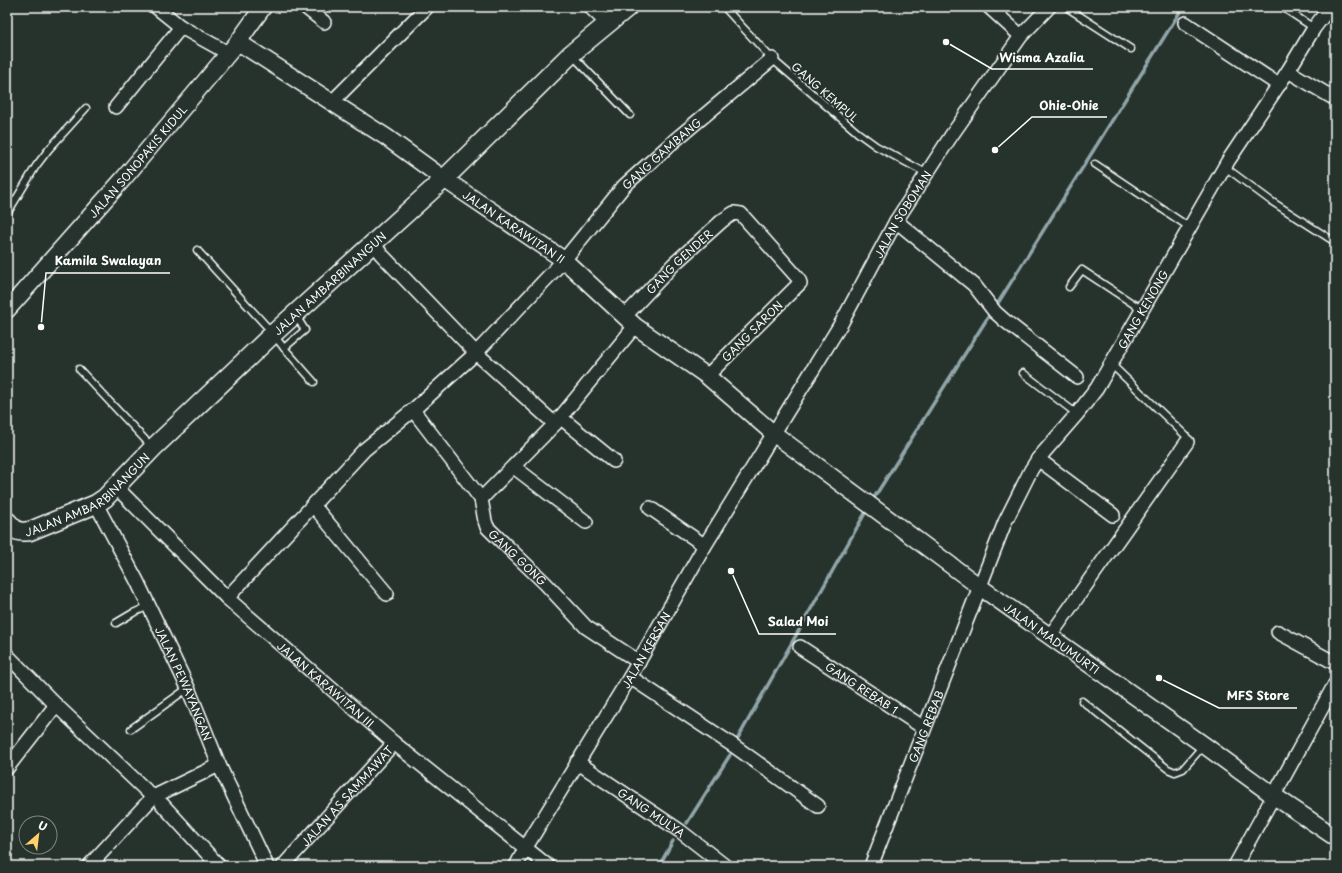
<svg xmlns="http://www.w3.org/2000/svg" width="1342" height="873" font-family="'Playpen Sans',sans-serif">
	<rect width="100%" height="100%" fill="#26332d"/>
	<filter id="ink" filterUnits="userSpaceOnUse"><feTurbulence type="fractalNoise" baseFrequency=".025" numOctaves="2"/><feDisplacementMap in="SourceGraphic" scale="8" xChannelSelector="R" yChannelSelector="G"/><feConvolveMatrix kernelMatrix="1 2 1 2 8 2 1 2 1" color-interpolation-filters="sRGB"/></filter>
	<g filter="url(#ink)">
		<g fill="none" stroke-linecap="round" stroke-linejoin="round">
			<g stroke="#92a6a9" stroke-width="3.5">
				<path d="M998,303L1183,7"/>
				<path d="M872,501L990,314"/>
				<path d="M738,738L868,508"/>
				<path d="M687,823L730,755"/>
				<path d="M659,866L673,841"/>
			</g>
			<defs>
				<g id="service">
					<path d="M724,7L772,59L858,133L876,146L926,173"/>
					<path d="M1066,7L1131,49"/>
					<path d="M1282,7L1314,28"/>
					<path d="M572,55L630,115"/>
					<path d="M1095,164L1189,227"/>
					<path d="M1225,167L1271,201L1335,242"/>
					<path d="M7,214L36,166L49,149L86,108"/>
					<path d="M197,250L269,329L284,348L314,382"/>
					<path d="M1069,287L1082,270L1141,309"/>
					<path d="M284,348L305,330L296,316"/>
					<path d="M1111,364L1186,436L1187,442"/>
					<path d="M79,369L152,447"/>
					<path d="M1023,373L1077,414"/>
					<path d="M116,623L133,613L149,606"/>
					<path d="M1082,701L1168,769L1175,772L1183,769L1203,746"/>
					<path d="M131,729L188,688"/>
				</g>
				<g id="minor">
					<path d="M156,7L181,27L228,53"/>
					<path d="M305,7L324,22"/>
					<path d="M590,7L608,24"/>
					<path d="M989,7L1021,36"/>
					<path d="M1185,23L1279,85"/>
					<path d="M1288,71L1335,99"/>
					<path d="M332,102L427,7"/>
					<path d="M116,107L181,27"/>
					<path d="M896,221L974,285L995,312L1004,320L1077,377"/>
					<path d="M373,243L381,254L476,353L555,424"/>
					<path id="s1" d="M625,316L674,264L723,220L734,213L741,214L798,278L800,283L707,376"/>
					<path id="s2" d="M413,410L481,499L485,521L487,527L493,533L545,583L586,627L639,662"/>
					<path d="M560,417L614,461"/>
					<path d="M1038,459L1113,515"/>
					<path d="M514,467L586,522"/>
					<path id="s3" d="M116,487L227,598L394,743L548,866"/>
					<path d="M481,499L555,424L635,326"/>
					<path id="s4" d="M96,504L137,581L188,688L219,765L267,866"/>
					<path d="M313,505L387,594"/>
					<path d="M650,508L701,543L704,547"/>
					<path id="s5" d="M227,598L364,450L413,410L476,353L564,260L624,186L674,141L772,59"/>
					<path d="M1278,632L1335,663"/>
					<path d="M1050,636L1187,442"/>
					<path id="s6" d="M800,647L924,728"/>
					<path d="M7,655L56,705L153,797"/>
					<path d="M630,677L734,746L818,806"/>
					<path id="s7" d="M577,762L680,831L725,866"/>
					<path d="M7,768L56,705"/>
					<path d="M162,804L219,866"/>
					<path d="M89,866L153,797L219,765"/>
					<path id="s8" d="M283,866L394,743"/>
					<path id="s9" d="M516,866L526,847L630,677L704,547L842,322L896,221L951,136L1021,36L1049,7"/>
					<path id="s10" d="M871,866L1005,522L1031,470L1038,459L1077,414L1097,388L1228,161L1288,71L1314,28L1330,7"/>
					<path d="M1235,866L1335,684"/>
				</g>
				<g id="tertiary">
					<path id="s11" d="M238,42L386,137L444,179L564,260L635,326L707,376L773,433L980,587L1204,745L1274,796L1335,837"/>
					<path id="s12" d="M7,310L124,178L238,42L263,7"/>
				</g>
				<g id="secondary">
					<path id="s13" d="M7,521C16,531 17,533 30,531L96,504L105,498L153,448L273,334L444,179L571,54L628,7"/>
				</g>
			</defs>
			<use href="#service" stroke="#fff" stroke-width="9"/>
			<use href="#minor" stroke="#fff" stroke-width="16"/>
			<use href="#tertiary" stroke="#fff" stroke-width="19"/>
			<use href="#secondary" stroke="#fff" stroke-width="21"/>
			<use href="#service" stroke="#26332d" stroke-width="6"/>
			<use href="#minor" stroke="#26332d" stroke-width="13"/>
			<use href="#tertiary" stroke="#26332d" stroke-width="16"/>
			<use href="#secondary" stroke="#26332d" stroke-width="18"/>
		</g>
	</g>
	<g text-anchor="middle" dominant-baseline="central" stroke-width="4" stroke-linejoin="round" paint-order="stroke">
		<g font-size="11" fill="#fff" stroke="#26332d">
			<text transform="translate(825 92) rotate(41)">GANG KEMPUL</text>
			<text stroke="none"><textPath href="#s5" startOffset="623">GANG GAMBANG</textPath></text>
			<text stroke="none"><textPath href="#s12" startOffset="198">JALAN SONOPAKIS KIDUL</textPath></text>
			<text stroke="none"><textPath href="#s9" startOffset="758">JALAN SOBOMAN</textPath></text>
			<text stroke="none"><textPath href="#s11" startOffset="332">JALAN KARAWITAN II</textPath></text>
			<text stroke="none"><textPath href="#s1" startOffset="77">GANG GENDER</textPath></text>
			<text stroke="none"><textPath href="#s13" startOffset="420">JALAN AMBARBINANGUN</textPath></text>
			<text stroke="none"><textPath href="#s10" startOffset="624">GANG KENONG</textPath></text>
			<text transform="translate(752 331) rotate(-45)">GANG SARON</text>
			<text stroke="none"><textPath href="#s13" startOffset="96">JALAN AMBARBINANGUN</textPath></text>
			<text stroke="none"><textPath href="#s2" startOffset="184">GANG GONG</textPath></text>
			<text stroke="none"><textPath href="#s11" startOffset="1010">JALAN MADUMURTI</textPath></text>
			<text stroke="none"><textPath href="#s9" startOffset="252">JALAN KERSAN</textPath></text>
			<text stroke="none"><textPath href="#s3" startOffset="288">JALAN KARAWITAN III</textPath></text>
			<text stroke="none"><textPath href="#s4" startOffset="200">JALAN PEWAYANGAN</textPath></text>
			<text stroke="none"><textPath href="#s6" startOffset="74">GANG REBAB 1</textPath></text>
			<text stroke="none"><textPath href="#s10" startOffset="150">GANG REBAB</textPath></text>
			<text stroke="none"><textPath href="#s8" startOffset="95">JALAN AS SAMMAWAT</textPath></text>
			<text stroke="none"><textPath href="#s7" startOffset="90">GANG MULYA</textPath></text>
		</g>
	</g>
	<path fill="none" stroke="#fff" stroke-width="1.5" d="M946 42L992 69H1093M995 150L1032 117H1107M41 327L46 273H170M731 571L759 634H836M1159 678L1219 708H1297"/>
	<g fill="#fff" stroke="#26332d" stroke-width="1.5">
		<circle cx="946" cy="42" r="4"/>
		<circle cx="995" cy="150" r="4"/>
		<circle cx="41" cy="327" r="4"/>
		<circle cx="731" cy="571" r="4"/>
		<circle cx="1159" cy="678" r="4"/>
	</g>
	<g font-size="12" text-anchor="middle" font-weight="bold" fill="#fff" stroke="#26332d" stroke-width="4" stroke-linejoin="round" paint-order="stroke">
		<text x="1042" y="62">Wisma Azalia</text>
		<text x="1069" y="110">Ohie-Ohie</text>
		<text x="108" y="265">Kamila Swalayan</text>
		<text x="798" y="626">Salad Moi</text>
		<text x="1258" y="700">MFS Store</text>
	</g>
	<rect width="1342" height="873" fill="none" stroke="#26332d" stroke-width="24"/>
	<rect x="12" y="12" width="1318" height="849" fill="none" stroke="#fff" stroke-width="1.5" filter="url(#ink)"/>
	<g transform="translate(38 835) rotate(28)"><circle r="19" fill="#26332d" stroke="#7d8581"/>
	<path d="M0-3L7 15L0 10L-7 15Z" fill="#ffd166"/>
	<text y="-6" font-size="11" font-weight="bold" text-anchor="middle" fill="#ffffff">U</text>
	</g>
</svg>
